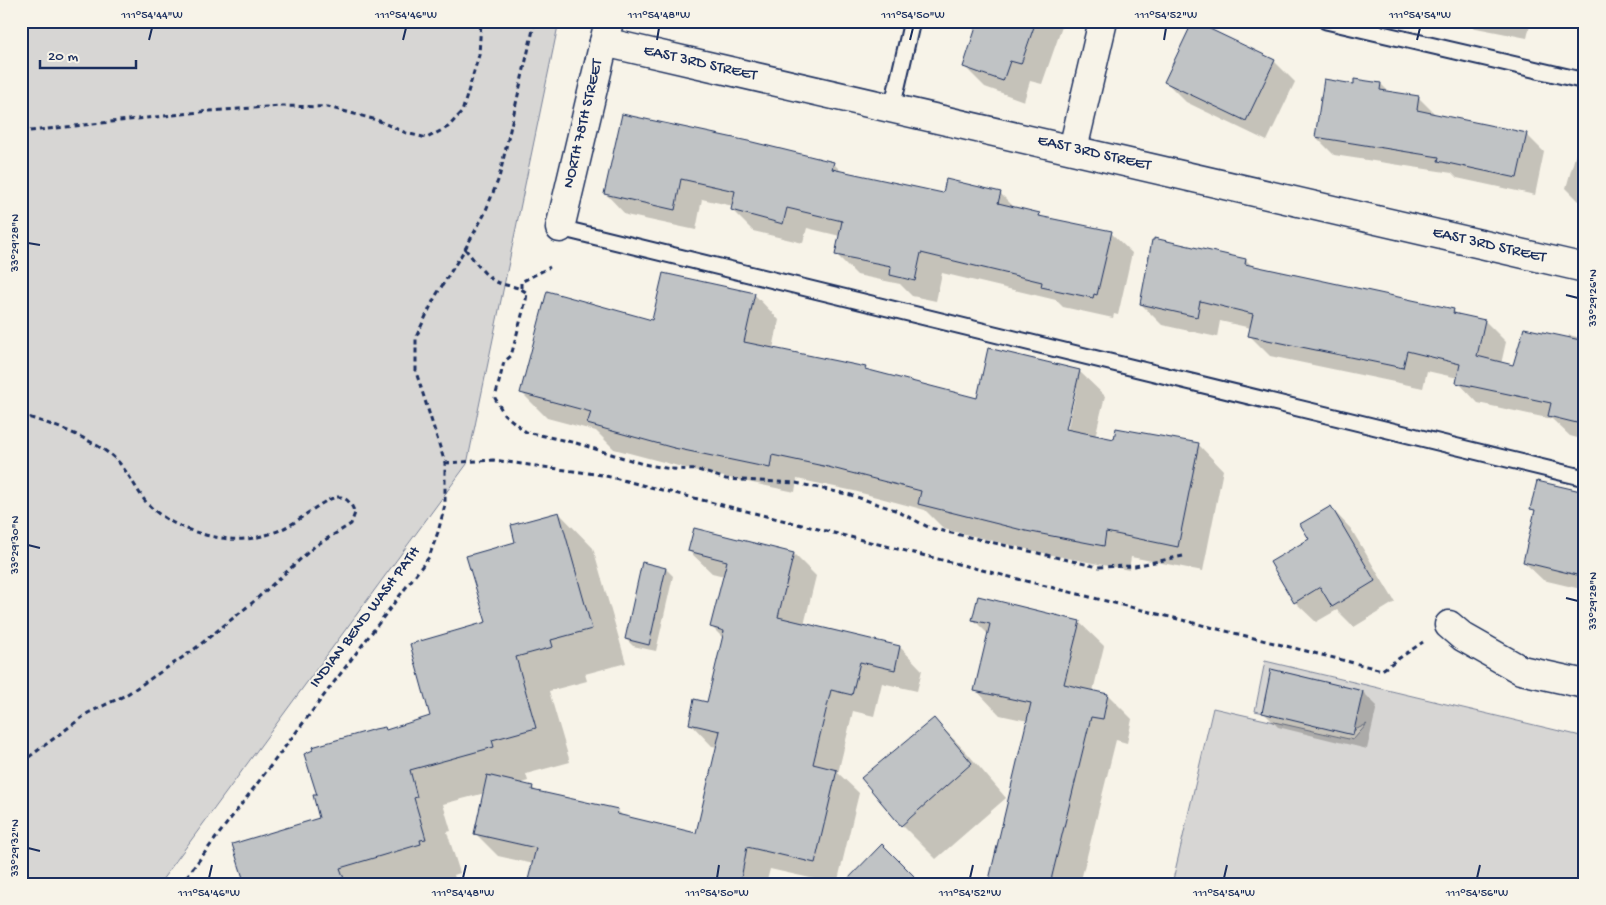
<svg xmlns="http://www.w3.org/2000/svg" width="1606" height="905" font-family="'Gochi Hand',sans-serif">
	<rect width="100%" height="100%" fill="#f7f3e8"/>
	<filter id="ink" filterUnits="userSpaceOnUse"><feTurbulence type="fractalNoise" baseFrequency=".02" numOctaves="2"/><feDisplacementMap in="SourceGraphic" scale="10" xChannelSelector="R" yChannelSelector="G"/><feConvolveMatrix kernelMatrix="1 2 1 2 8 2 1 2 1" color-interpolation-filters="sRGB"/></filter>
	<g filter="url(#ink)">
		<g fill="#d7d6d4" stroke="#798299">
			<path d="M21,21H559L467,464L159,884H21Z"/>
			<path d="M1265,661L1585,737V884H1172L1213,708L1353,740L1367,724L1351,732L1255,711Z"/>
		</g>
		<g fill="#0003" fill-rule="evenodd">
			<path d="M980,21H1064L1042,84L1030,81L1024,101L985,87L964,66Z"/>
			<path d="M1458,21H1531L1527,38L1461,25Z"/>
			<path d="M1539,21H1585V30L1584,29Z"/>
			<path d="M1194,22L1274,61L1295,82L1267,141L1186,102L1165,81Z"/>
			<path d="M1381,84L1389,92L1418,97L1436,115L1526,134L1544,152L1535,195L1457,178L1452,173L1334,155L1316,137Z"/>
			<path d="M623,116L833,163L842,172L944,195L1000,193L1015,208L1039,214L1043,218L1111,233L1132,253L1118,315L1114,314L1113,318L1063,307L1056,300L942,273L936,301L912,296L900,284L857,275L836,254L840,236L807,228L803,243L753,231L732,210L733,206L702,199L696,230L626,215L606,194Z"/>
			<path d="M1583,129H1585V207L1566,188Z"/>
			<path d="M1246,260L1253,267L1453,310L1459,316L1485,321L1506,342L1501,364L1514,367L1568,339L1569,335L1585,339V440L1570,436L1552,419L1478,403L1458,382V378L1427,371L1423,388L1270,356L1249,335L1251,328L1220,321L1217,337L1162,325L1141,304Z"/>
			<path d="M754,294L779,320L773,349L865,369L867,370L978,399L1079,371L1105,396L1095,437L1115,441L1198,444L1223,470L1203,571L1131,557L1129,570L1052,555L944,529L925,510L854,491L797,479L795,492L701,472L614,449L596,431L547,418L521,392L653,322ZM1075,387H1077L1066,436L1064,435Z"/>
			<path d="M1585,494V590L1543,580L1524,562L1536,513L1532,508Z"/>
			<path d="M1331,508L1351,529L1395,602L1354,627L1337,610L1316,622L1295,602L1311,539Z"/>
			<path d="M559,513L593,548L626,663L585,674L587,681L549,691L570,762L526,774L528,781L518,784L532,787L538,793L617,810L624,817L697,834L718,747L712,746L690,723L708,704L724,639L712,627L724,576L712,573L689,551L695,530L794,554L816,576L804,625L900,647L922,670L917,691L882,683L874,716L853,711L838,773L859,793L837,884L770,869L766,884H529L534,864L498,856L476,834L485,793L443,804L451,831L447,832L460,873L454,875L455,878L435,884H246L320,818L318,796L384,728L387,731L432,717L487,623L517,543Z"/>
			<path d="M666,569L673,576L656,651L633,646L626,639Z"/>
			<path d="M974,620L1079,622L1104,646L1093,691L1108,695L1132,719L1127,743L1116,740L1080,884H989L1028,721L1000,715L976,690L989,635Z"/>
			<path d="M1363,692L1377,706L1367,749L1278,727L1264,713Z"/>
			<path d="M934,719L968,754L1006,798L936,859L902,825Z"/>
		</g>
		<g fill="#c0c3c5" stroke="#1b2f5e">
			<path d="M978,21H1036L1021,64L1010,61L1003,81L963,67Z"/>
			<path d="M1193,21L1275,60L1246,121L1164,82Z"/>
			<path d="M1324,79L1354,84V79L1381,83L1380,90L1419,96L1417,110L1527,133L1517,178L1438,161L1439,157L1315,137Z"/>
			<path d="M622,114L748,141L834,162L832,169L943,193L946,179L1001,192L998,203L1040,213L1039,216L1112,231L1097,295L1094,294L1093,298L1041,287L1042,282L921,253L915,281L890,275L891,266L835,255L842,221L787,208L783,224L731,210L735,191L681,179L675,210L604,194Z"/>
			<path d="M1154,238L1246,259L1245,264L1454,309L1453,313L1485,320L1477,356L1513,365L1524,328L1585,341V425L1548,416L1551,403L1456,383L1460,364L1407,351L1403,368L1248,336L1253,314L1200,301L1197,317L1140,304L1152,240H1154Z"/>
			<path d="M663,273L755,293L744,342L866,367L865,369L977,398L988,348L1080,370L1066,429L1114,439L1116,428L1199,443L1178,547L1106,532L1104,546L1026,531L918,504L921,491L828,467L772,455L770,468L674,448L587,424L591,412L520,393L547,291L652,320Z"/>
			<path d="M1537,481L1585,492V577L1523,562L1535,510L1530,509Z"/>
			<path d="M1331,506L1375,581L1332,607L1320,587L1294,603L1270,562L1309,539L1300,524Z"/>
			<path d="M559,512L592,629L551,640L553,647L516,657L536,728L492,740L494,747L410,770L417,797L414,798L426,839L420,840L421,844L340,868L346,884H245L232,844L319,818L313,795H317L304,754L313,750L312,747L375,729L385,727L386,730L430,716L410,644L486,622L466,556L515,542L511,525Z"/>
			<path d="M694,528L794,553L778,617L900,646L895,670L860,662L852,695L831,690L813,764L837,770L815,863L747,847L740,884H527L536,848L474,834L487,775L533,786L532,790L618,809L617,814L696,833L720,731L689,724L694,699L707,702L724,631L710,627L727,561L688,551Z"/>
			<path d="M642,562L666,568L649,645L625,639Z"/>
			<path d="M978,596L1080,621L1064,684L1108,694L1103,719L1091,717L1050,884H988L1031,703L974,691L990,624L972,620Z"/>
			<path d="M1271,669L1363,691L1353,735L1262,713Z"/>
			<path d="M934,718L972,763L901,826L861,778Z"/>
			<path d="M882,844L922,884H843Z"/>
		</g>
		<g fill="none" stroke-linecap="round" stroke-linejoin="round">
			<defs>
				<g id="service">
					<path d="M1326,21L1585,81"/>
					<path d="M892,108L912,21"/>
					<path d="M560,228L1585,478"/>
				</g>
				<g id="minor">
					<path d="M604,42L1585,268"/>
					<path d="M1073,149L1103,21"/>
					<path d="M560,228L609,21"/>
					<path d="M1449,625L1463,637L1521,670L1585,684"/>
				</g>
			</defs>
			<use href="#service" stroke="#1b2f5e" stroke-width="19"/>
			<use href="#minor" stroke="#1b2f5e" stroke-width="31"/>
			<g stroke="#1b2f5e" stroke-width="3" stroke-dasharray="5 4" stroke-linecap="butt">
				<path d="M21,132L209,111L281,106L328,107L377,120L406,133L427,138L448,127L462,112L479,55L481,21"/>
				<path d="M465,249C474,259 482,273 493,280C503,287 516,284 527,293L526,300L511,356L504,362L495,398L504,414L526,432L576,443L643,464L671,469L698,470L726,479L796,483L851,495L895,510L930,528L1098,567L1135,566L1183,556"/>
				<path d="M521,288V282L550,267"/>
				<path d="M21,415C52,424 86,436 111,455C125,466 133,484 143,498C159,522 201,537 230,539C248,541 272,535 288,526C301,520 327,495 341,497C349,499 352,506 355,513L351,524L315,546L252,603L192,651L126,695L88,713L21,763"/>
				<path d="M445,463L493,460L602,475L1382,670L1423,642"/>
				<path d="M181,884L429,557L438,532L445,505V463L416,372V337L435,297L465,249L484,215L499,178L535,21"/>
			</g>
			<use href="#service" stroke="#f7f3e8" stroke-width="15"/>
			<use href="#minor" stroke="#f7f3e8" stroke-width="28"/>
		</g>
	</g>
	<path fill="none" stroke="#1b2f5e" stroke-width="2" d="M149,40L152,28M403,40L406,28M657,40L659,28M910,40L913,28M1164,40L1166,28M1417,40L1420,28M28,243L40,245M1566,295L1578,298M28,545L40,548M1566,598L1578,601M28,848L40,851M209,878L212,865M463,878L466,865M717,878L719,865M970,878L973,865M1224,878L1227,865M1477,878L1480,865"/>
	<g text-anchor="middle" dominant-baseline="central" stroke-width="4" stroke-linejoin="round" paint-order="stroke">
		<g font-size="16" fill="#1b2f5e" stroke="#f7f3e8">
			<text transform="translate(700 64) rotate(13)">EAST 3RD STREET</text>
			<text transform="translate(584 124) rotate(-77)">NORTH 78TH STREET</text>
			<text transform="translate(1094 154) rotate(13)">EAST 3RD STREET</text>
			<text transform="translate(1489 246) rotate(13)">EAST 3RD STREET</text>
			<text transform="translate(366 618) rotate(-53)">INDIAN BEND WASH PATH</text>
		</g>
	</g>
	<rect width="1606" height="905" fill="none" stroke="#f7f3e8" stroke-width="55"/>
	<path d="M40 60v8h96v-8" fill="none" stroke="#1b2f5e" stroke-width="2.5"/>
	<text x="48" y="60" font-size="15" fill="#1b2f5e" stroke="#f7f3e8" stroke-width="4" paint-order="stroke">20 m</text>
	<rect x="28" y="28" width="1550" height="850" fill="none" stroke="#1b2f5e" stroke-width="2"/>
	<g font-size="12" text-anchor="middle" fill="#1b2f5e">
		<text x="152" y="18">111°54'44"W</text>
		<text x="406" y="18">111°54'46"W</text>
		<text x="659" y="18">111°54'48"W</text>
		<text x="913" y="18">111°54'50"W</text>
		<text x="1166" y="18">111°54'52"W</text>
		<text x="1420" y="18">111°54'54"W</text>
		<text transform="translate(14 243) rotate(-90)" y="4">33°29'28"N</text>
		<text transform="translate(1592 298) rotate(-90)" y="4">33°29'26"N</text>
		<text transform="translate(14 545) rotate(-90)" y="4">33°29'30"N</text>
		<text transform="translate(1592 601) rotate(-90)" y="4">33°29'28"N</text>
		<text transform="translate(14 848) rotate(-90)" y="4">33°29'32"N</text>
		<text x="209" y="896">111°54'46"W</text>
		<text x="463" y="896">111°54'48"W</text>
		<text x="717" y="896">111°54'50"W</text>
		<text x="970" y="896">111°54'52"W</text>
		<text x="1224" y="896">111°54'54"W</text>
		<text x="1477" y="896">111°54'56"W</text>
	</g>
</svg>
